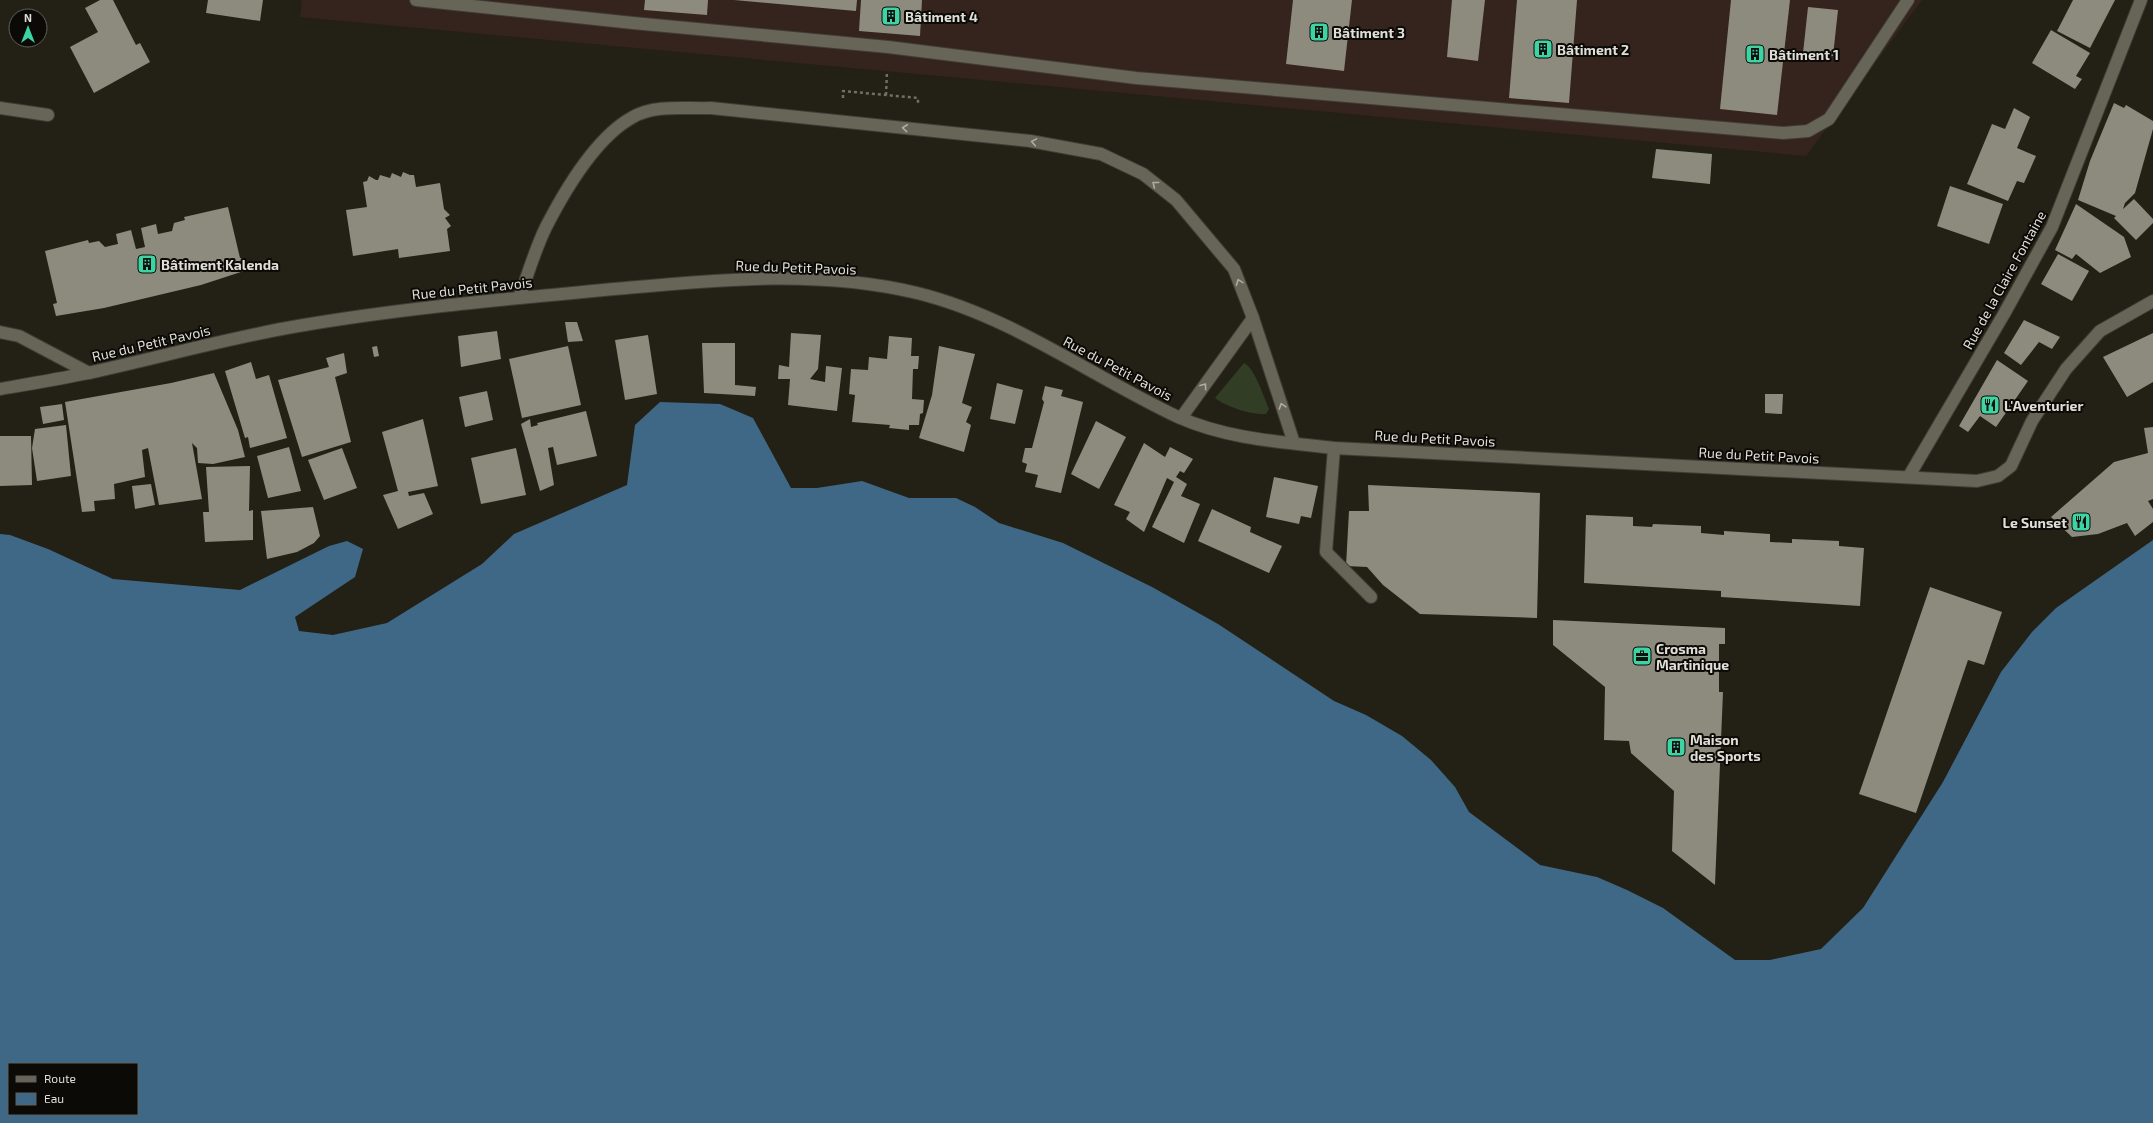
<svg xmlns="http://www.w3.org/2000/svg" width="2153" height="1123" font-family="'Exo 2',sans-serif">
	<rect width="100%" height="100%" fill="#232116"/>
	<path fill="#35231d" d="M302,0H1922L1806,156L300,17Z"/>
	<path fill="#313d24" d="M1244,363C1255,368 1264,398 1269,409L1266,414C1251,415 1227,407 1215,398Z"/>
	<path fill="#3e6886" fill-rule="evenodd" d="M660,402L720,404L753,418L791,488H817L862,481L909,498H956L975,507L999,523L1063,543L1152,587L1218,624L1334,701L1366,715L1402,736L1431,760L1455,787L1469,812L1540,865L1597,877L1627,890L1663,908L1735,960H1770L1821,949L1863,908L1943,782L2001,672L2032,632L2056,608L2153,540V1123H0V534L10,535L48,549L113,579L240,590L329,546L347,541L363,549L355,577L295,617L299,631L333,635L387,623L482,564L514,534L627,485L635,425ZM9,1064H137V1114H9Z"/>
	<g fill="#8d8b7e">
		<path d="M100,0H113L136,45L140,43L150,62L94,93L70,47L98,32L85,8Z"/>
		<path d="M208,0H263L260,21L206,13Z"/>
		<path d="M645,0H708L707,15L644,10Z"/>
		<path d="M734,0H857L856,11Z"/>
		<path d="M861,0H922L920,36L859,31Z"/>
		<path d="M1293,0H1352L1344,71L1286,64Z"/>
		<path d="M1452,0H1485L1478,61L1447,57Z"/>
		<path d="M1517,0H1577L1569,103L1509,98Z"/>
		<path d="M1731,0H1790L1777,115L1720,109Z"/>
		<path d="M2073,0H2115L2090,48L2057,31Z"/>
		<path d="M1808,7L1838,10L1833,56L1803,53Z"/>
		<path d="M2051,30L2090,53L2076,76L2082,79L2075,89L2032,63Z"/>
		<path d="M2114,103L2124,108L2126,105L2153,121V129L2135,193L2125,203L2123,209L2134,199L2153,219V223L2136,240L2114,218L2116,216L2078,200L2090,161Z"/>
		<path d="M2014,108L2030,117L2017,148L2036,156L2024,183L2017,181L2008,201L1967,184L1992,124L2005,129Z"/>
		<path d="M1656,149L1712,154L1710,184L1652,178Z"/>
		<path d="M403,172L410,175H414L416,187L440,183L444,209L450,215L445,218L451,226L447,229L450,251L399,258L398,249L353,256L346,210L367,207L363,182L367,181L369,176L376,180H378L380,175L390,178L392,173L401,177Z"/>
		<path d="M1950,186L2003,204L1989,244L1937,226Z"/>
		<path d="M2076,204L2124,237L2131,257L2100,273L2076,254L2072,259L2055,250Z"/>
		<path d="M228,207L240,258H244L247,270L201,285L104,308L56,316L53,304L57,303L45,251L88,240L89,243L99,241L105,247L118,244L116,234L131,230L136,249L145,247L141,228L156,224L158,234L172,231L174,223L185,220L184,217Z"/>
		<path d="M2058,254L2089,271L2072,301L2041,284Z"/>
		<path d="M2024,320L2060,337L2052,349L2039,342L2021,365L2004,353Z"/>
		<path d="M565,322H577L583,341L568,342Z"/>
		<path d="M497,331L501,359L461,367L458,336Z"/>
		<path d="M791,333L821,335L818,369L810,379L825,382L826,366L842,368L837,411L788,405L790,379H778L779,365L789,367Z"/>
		<path d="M2153,333V382L2127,397L2103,357Z"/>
		<path d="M648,335L657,394L625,400L615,340Z"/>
		<path d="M889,336L912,338L911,356H919L918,369H913L912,399L924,400L923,413L920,414L919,425H909V430L889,428L890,425L852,422L855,395L849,394L851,369L868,370L869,357L887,359Z"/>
		<path d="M702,343H735V385L756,387L755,396L704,393Z"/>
		<path d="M377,346L379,356L374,357L372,347Z"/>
		<path d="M568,346L581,405L522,418L509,359Z"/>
		<path d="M939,346L975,354L962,403L972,407L966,422L971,425L964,452L919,438L932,395Z"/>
		<path d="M344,353L347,373L335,377L351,442L302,457L278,380L329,367L326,358Z"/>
		<path d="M1997,360L2028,381L1996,427L1980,416L1968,432L1959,426Z"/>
		<path d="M251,362L256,379L269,375L287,438L250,448L248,437L245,438L225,371Z"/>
		<path d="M214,373L238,430L245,457L213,464L198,463L197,448L192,443L202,499L159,505L148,448L142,450L145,477L114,484L115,499L94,501L95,511L82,512L65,402L171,383Z"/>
		<path d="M997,383L1023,390L1015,424L990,419Z"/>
		<path d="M1045,386L1063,390L1061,396L1083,402L1061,493L1035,487L1038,475L1025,472L1027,464L1022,462L1025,448H1032L1044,402L1042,399Z"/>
		<path d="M487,391L493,420L465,427L459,397Z"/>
		<path d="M1765,394H1783L1782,414L1765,413Z"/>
		<path d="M62,404L64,420L43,424L40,407Z"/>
		<path d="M586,411L597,456L557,465L553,447L548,448L554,485L540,491L521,424L530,419L531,427L538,425L537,423Z"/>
		<path d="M423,419L438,486L408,492L409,496L424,493L433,514L398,529L383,495L398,491L382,432Z"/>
		<path d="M1096,421L1126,437L1099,489L1071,474Z"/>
		<path d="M66,425L71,476L37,481L32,448L35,429Z"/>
		<path d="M2153,427V499L2148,501L2153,509V522L2135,536L2127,523L2098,534L2072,537L2051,517L2114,462L2148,453L2144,428Z"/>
		<path d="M0,436H31L32,485L0,486Z"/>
		<path d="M1144,443L1165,457L1170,447L1193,459L1184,473L1180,471L1176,477L1187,484L1181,496L1200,504L1184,543L1152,527L1174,482L1167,478L1144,532L1126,519L1130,512L1114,505Z"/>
		<path d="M289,447L301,491L268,498L257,456Z"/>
		<path d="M342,448L357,488L324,500L308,460Z"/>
		<path d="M516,448L526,495L481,504L471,458Z"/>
		<path d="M250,466L249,511L253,510V540L205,542L203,512H209L206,467Z"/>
		<path d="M1274,477L1318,486L1311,518L1301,516L1299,524L1266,517Z"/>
		<path d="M151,484L155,505L135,509L132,486Z"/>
		<path d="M1368,485L1540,493L1537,618L1420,614L1383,585L1367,567L1346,566L1349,511H1369Z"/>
		<path d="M313,507L320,536L314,543L297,552L267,559L261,511Z"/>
		<path d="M1212,509L1251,527L1250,532L1282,546L1269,573L1198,541Z"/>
		<path d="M1586,515L1633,517V526L1652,527L1653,524L1701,526V533L1724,535V531L1770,534V542L1792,543V539L1839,541V546L1864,548L1860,606L1721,597V591L1584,583Z"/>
		<path d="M1930,587L2002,612L1984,665L1968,660L1916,813L1859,794Z"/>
		<path d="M1553,620L1725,628V644H1719V692H1723L1715,885L1672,851L1674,791L1631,753L1629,741L1604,740L1605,687L1553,645Z"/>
	</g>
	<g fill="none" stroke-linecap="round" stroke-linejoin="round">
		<defs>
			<g id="minor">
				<path d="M416,0L633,23L888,47L1136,78L1783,133L1808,131L1829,119L1908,0"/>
				<path d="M0,108L48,115"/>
				<path d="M519,298C528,275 535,249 546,227C565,190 596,137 633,117C655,104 687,109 711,108L1030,141L1101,154L1143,174L1176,200L1234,269L1253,318L1294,443"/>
				<path d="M0,332L19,336L89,373"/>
				<path d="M0,389C29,384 59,379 88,373C158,358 227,338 298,326C402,308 508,299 614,289C714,280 817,269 917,293C1011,316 1091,376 1178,417C1227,439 1282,442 1334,448L1977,481L1998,476L2011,466L2032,421L2066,369L2100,331L2153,301"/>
				<path d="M1181,418L1253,318"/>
				<path d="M1334,448L1326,552L1371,597"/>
				<path d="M1909,476L2004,314L2052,227L2141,0"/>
			</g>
		</defs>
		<use href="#minor" stroke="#3f3d36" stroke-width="14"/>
		<g stroke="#716f66" stroke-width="2.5" stroke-dasharray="3 3" stroke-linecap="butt">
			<path d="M886,95L887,71"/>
			<path d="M843,98V91L918,98V105"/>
		</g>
		<use href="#minor" stroke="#676458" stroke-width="12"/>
	</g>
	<defs><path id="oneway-chevron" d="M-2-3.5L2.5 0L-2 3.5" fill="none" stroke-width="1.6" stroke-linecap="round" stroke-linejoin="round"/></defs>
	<g stroke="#afada4">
		<use href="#oneway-chevron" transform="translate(905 128) rotate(-174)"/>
		<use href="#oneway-chevron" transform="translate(1034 142) rotate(-170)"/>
		<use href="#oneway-chevron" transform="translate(1155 184) rotate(-142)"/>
		<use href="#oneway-chevron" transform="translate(1239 282) rotate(-111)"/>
		<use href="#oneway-chevron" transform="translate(1204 386) rotate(-54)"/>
		<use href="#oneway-chevron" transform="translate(1282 406) rotate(-108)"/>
	</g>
	<defs>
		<symbol id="building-square" viewBox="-11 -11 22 22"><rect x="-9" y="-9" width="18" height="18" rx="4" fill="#3dd4a3" stroke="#0b0a06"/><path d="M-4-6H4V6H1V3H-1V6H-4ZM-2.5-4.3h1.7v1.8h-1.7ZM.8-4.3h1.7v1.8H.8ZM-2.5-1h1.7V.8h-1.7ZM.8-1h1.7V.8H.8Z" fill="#111"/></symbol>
		<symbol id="restaurant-square" viewBox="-11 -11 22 22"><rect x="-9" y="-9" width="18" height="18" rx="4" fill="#3dd4a3" stroke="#0b0a06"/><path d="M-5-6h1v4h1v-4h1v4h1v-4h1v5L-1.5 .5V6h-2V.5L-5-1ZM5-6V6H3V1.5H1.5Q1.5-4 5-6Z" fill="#111"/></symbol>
		<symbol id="office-square" viewBox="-11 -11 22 22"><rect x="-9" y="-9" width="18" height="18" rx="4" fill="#3dd4a3" stroke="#0b0a06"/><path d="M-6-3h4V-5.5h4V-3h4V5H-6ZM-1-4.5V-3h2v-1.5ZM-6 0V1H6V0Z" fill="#111"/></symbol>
	</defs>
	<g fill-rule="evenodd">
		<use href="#building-square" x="880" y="5" width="22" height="22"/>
		<use href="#building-square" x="1308" y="21" width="22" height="22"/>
		<use href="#building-square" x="1532" y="38" width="22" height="22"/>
		<use href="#building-square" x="1744" y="43" width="22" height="22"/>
		<use href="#building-square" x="136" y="253" width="22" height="22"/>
		<use href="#restaurant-square" x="1979" y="394" width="22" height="22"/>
		<use href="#restaurant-square" x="2070" y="511" width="22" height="22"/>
		<use href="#office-square" x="1631" y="645" width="22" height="22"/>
		<use href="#building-square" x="1665" y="736" width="22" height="22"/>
	</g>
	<g text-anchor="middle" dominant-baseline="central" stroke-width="4" stroke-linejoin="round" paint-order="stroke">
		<g font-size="14" font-weight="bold" fill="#dfded7" stroke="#0b0a06" text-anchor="start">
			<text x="905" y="16">Bâtiment 4</text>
			<text x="1333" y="32">Bâtiment 3</text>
			<text x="1557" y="49">Bâtiment 2</text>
			<text x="1769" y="54">Bâtiment 1</text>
			<text x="161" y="264">Bâtiment Kalenda</text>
			<text x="2004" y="405">L'Aventurier</text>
			<text x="2067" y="522" text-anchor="end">Le Sunset</text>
			<text x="1656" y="648">Crosma<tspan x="1656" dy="16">Martinique</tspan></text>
			<text x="1690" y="739">Maison<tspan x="1690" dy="16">des Sports</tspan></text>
		</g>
		<g font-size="14" fill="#dfded7" stroke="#0b0a06">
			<text transform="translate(796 267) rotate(2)">Rue du Petit Pavois</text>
			<text transform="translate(2004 280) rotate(-61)">Rue de la Claire Fontaine</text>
			<text transform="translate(472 288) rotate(-6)">Rue du Petit Pavois</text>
			<text transform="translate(151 343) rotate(-13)">Rue du Petit Pavois</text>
			<text transform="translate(1118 368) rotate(28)">Rue du Petit Pavois</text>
			<text transform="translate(1435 438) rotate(3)">Rue du Petit Pavois</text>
			<text transform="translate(1759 455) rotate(3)">Rue du Petit Pavois</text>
		</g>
	</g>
	<rect x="8" y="1063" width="130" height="52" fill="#0b0a06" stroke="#605f5a"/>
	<rect x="16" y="1076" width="20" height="6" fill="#676458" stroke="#605f5a"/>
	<text x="44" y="1083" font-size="12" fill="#dfded7">Route</text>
	<rect x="16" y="1093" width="20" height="12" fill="#3e6886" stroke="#605f5a"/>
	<text x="44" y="1103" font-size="12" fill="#dfded7">Eau</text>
	<g transform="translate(28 28)"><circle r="19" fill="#0b0a06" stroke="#605f5a"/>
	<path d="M0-3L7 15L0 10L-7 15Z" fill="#3dd4a3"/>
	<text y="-6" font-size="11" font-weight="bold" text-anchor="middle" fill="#dfded7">N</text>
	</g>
</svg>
